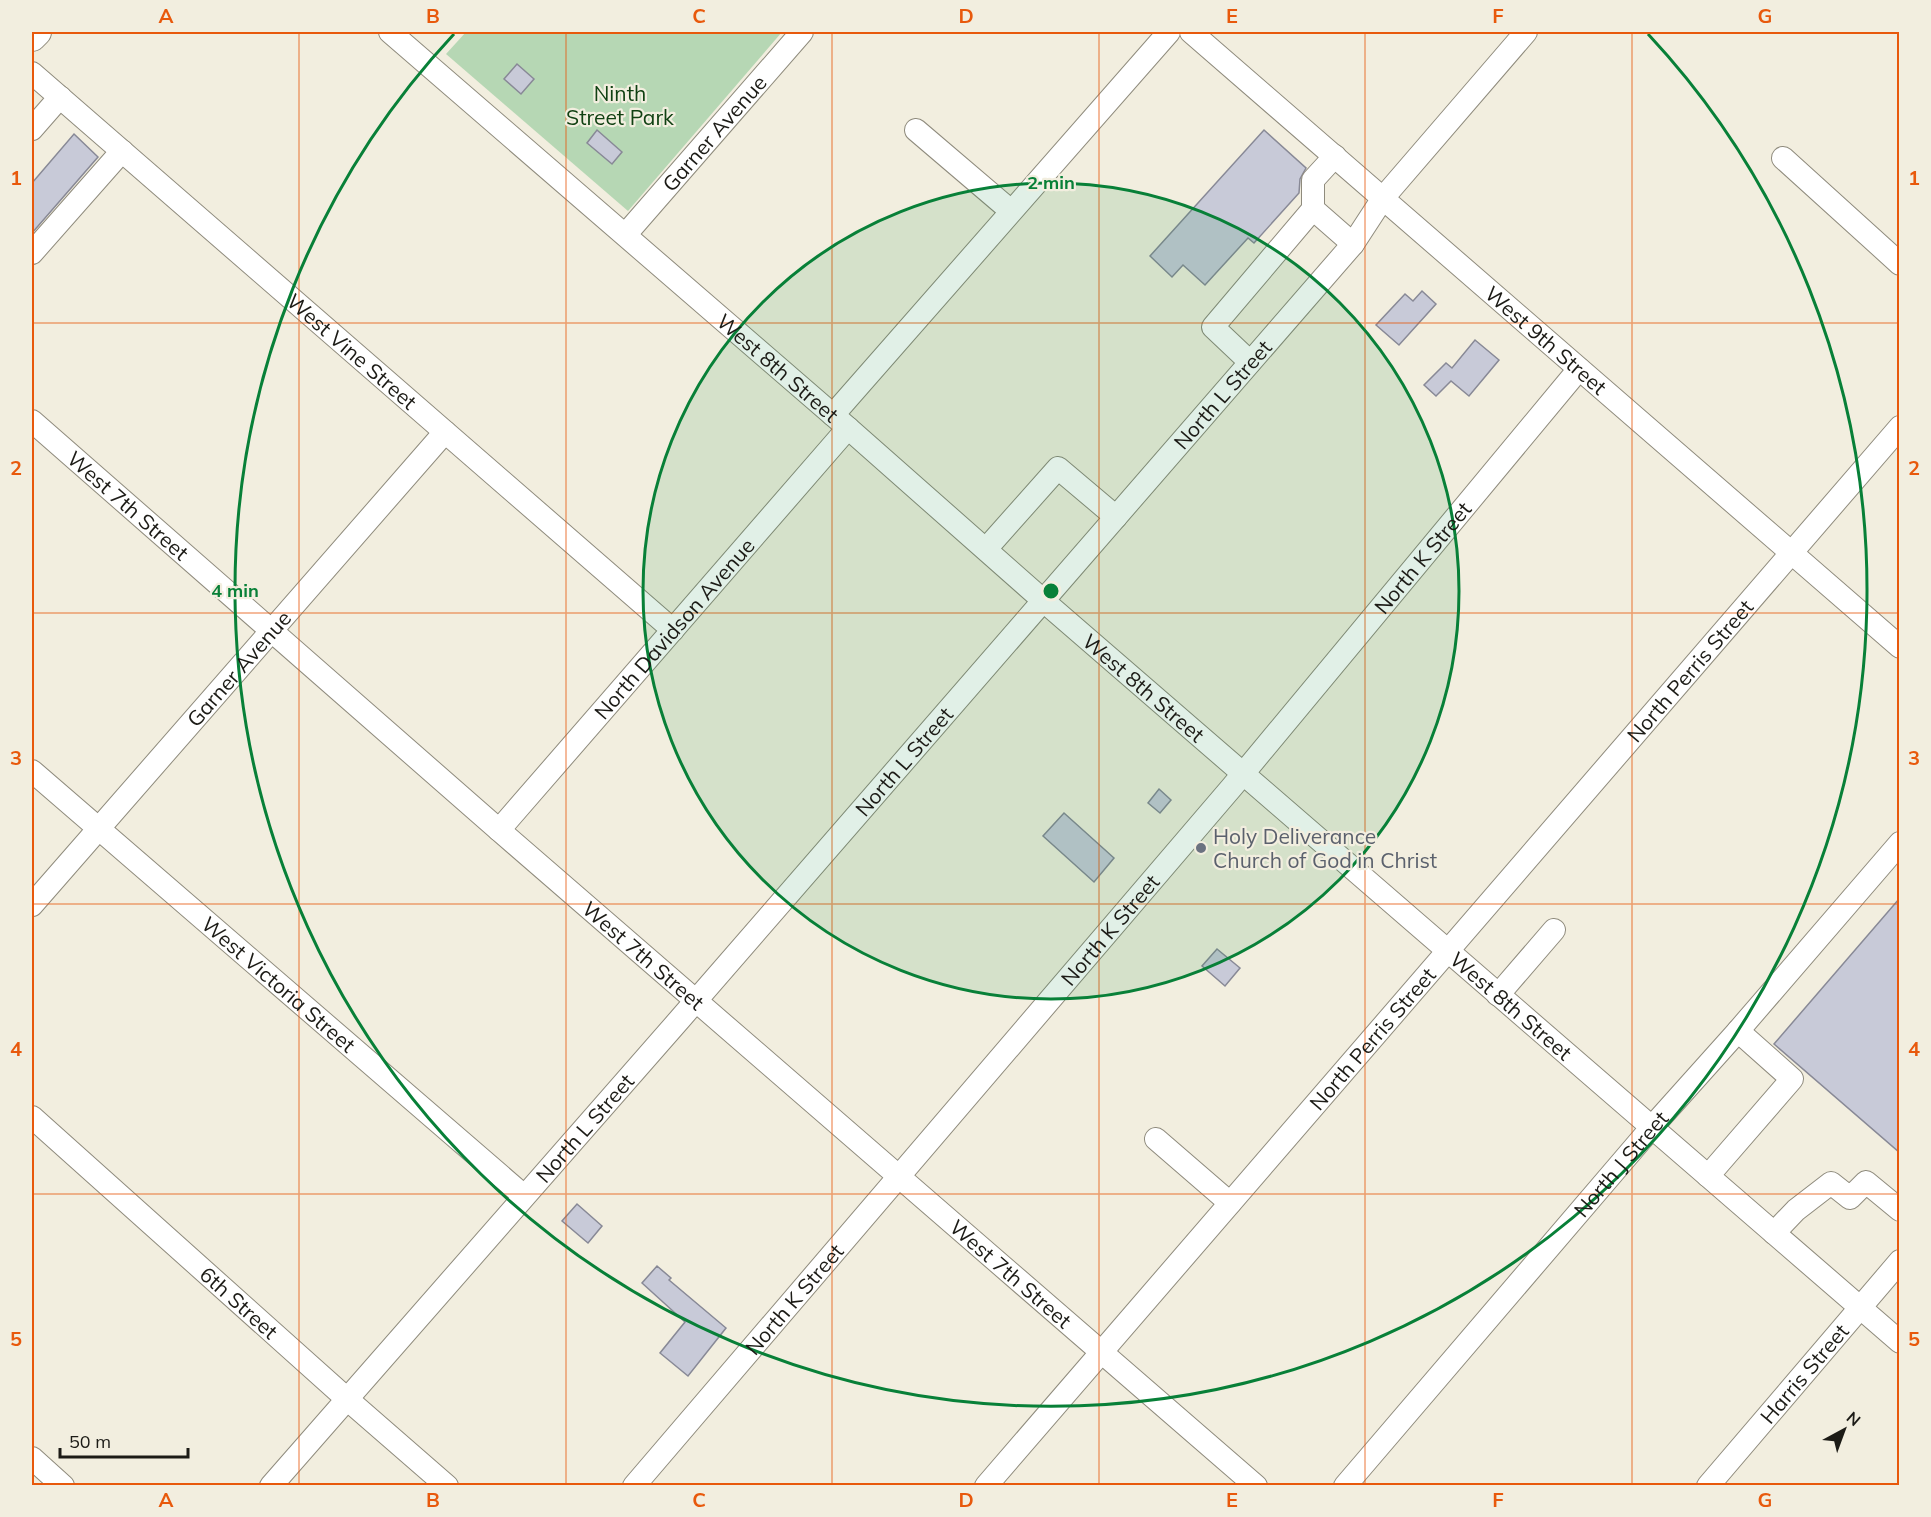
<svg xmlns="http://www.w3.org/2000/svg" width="1931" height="1517" font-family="Mulish,sans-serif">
	<rect width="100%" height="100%" fill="#f2eedf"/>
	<path fill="#b6d7b4" d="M466,32H782L628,211L446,54Z"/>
	<g fill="#c8cad8" stroke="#888996" stroke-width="1.5">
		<path d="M517,64L534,79L521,94L504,79Z"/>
		<path d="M597,130L622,152L612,164L587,143Z"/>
		<path d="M1264,130L1306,168L1300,179L1299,193L1254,243L1248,238L1205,285L1183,265L1172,277L1150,256Z"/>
		<path d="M74,134L98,157L32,233V183Z"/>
		<path d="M1422,291L1436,304L1399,345L1376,325L1405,294L1413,301Z"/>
		<path d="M1475,340L1499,360L1469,396L1451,381L1436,396L1424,385L1446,363L1452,368Z"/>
		<path d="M1159,789L1171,800L1160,813L1148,803Z"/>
		<path d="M1064,813L1114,858L1094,882L1043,836Z"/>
		<path d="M1899,899V1152L1774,1044Z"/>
		<path d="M1217,949L1240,968L1225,986L1202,966Z"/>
		<path d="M577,1204L602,1226L588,1243L562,1221Z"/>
		<path d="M657,1266L671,1278L669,1280L726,1328L688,1376L660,1353L685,1322L642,1283Z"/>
	</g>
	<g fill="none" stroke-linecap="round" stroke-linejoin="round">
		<defs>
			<g id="minor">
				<path id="s1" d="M390,32L848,428L1054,610L1900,1342"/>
				<path id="s2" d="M1191,32L1900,647"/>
				<path id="s3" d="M32,73L673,630"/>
				<path d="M32,129L60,97"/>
				<path d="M916,130L1011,211"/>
				<path d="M1783,158L1900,264"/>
				<path d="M1313,209L1353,244"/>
				<path id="s4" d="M626,234L802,32"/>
				<path d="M32,253L122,151"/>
				<path d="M1250,362L1213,327L1313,209V180L1335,156"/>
				<path d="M833,415L1169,32"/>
				<path id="s5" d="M32,421L499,830L1256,1486"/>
				<path d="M986,549L1058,468L1116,517"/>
				<path id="s6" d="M32,771L524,1196"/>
				<path id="s7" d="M499,830L848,428"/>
				<path id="s8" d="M32,905L445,432"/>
				<path d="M1498,995L1554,930"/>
				<path id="s9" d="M32,1117L347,1399L447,1486"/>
				<path d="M1156,1139L1230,1203"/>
				<path d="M1708,1176L1792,1079L1738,1031"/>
				<path d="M1774,1233L1796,1210L1831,1183L1850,1198L1866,1182L1900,1210"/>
				<path d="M32,1458L63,1486"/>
				<path id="s10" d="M271,1486L680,1019L1353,244L1383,198L1526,32"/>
				<path id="s11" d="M634,1486L1232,787L1579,369"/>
				<path id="s12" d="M986,1486L1900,427"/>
				<path id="s13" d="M1345,1486L1652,1127L1738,1031L1900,843"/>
				<path id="s14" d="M1708,1486L1900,1261"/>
			</g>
			<path id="major" d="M32,37L37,32"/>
		</defs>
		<use href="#minor" stroke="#8f8b7d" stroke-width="24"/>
		<use href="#major" stroke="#8f8b7d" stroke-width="30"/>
		<use href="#minor" stroke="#fff" stroke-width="22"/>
		<use href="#major" stroke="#fff" stroke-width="28"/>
	</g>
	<path fill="none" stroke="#e8590c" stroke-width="1.5" stroke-opacity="0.55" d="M299,32V1486M566,32V1486M832,32V1486M1099,32V1486M1365,32V1486M1632,32V1486M32,323H1900M32,613H1900M32,904H1900M32,1194H1900"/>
	<circle cx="1051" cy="591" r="408" fill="#088038" fill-opacity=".12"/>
	<g fill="none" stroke="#088038" stroke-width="3">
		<circle cx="1051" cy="591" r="408"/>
		<path d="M1648 34A816 816 0 1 1 454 34"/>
	</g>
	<circle fill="#6b7280" stroke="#f2eedf" stroke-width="2" cx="1201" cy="848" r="6"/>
	<g text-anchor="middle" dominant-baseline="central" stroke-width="4.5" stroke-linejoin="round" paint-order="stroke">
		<g font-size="21" fill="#104112" stroke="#f2eedf">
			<text x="620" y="93">Ninth<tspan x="620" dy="24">Street Park</tspan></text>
		</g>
		<g font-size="21" fill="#1c1b16" stroke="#f2eedf">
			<text stroke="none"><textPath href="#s4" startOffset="134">Garner Avenue</textPath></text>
			<text stroke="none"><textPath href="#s2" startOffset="470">West 9th Street</textPath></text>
			<text stroke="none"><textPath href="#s3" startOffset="424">West Vine Street</textPath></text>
			<text stroke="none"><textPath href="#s1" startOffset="513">West 8th Street</textPath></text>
			<text stroke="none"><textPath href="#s10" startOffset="1448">North L Street</textPath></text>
			<text stroke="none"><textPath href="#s5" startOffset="128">West 7th Street</textPath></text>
			<text stroke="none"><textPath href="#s11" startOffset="1218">North K Street</textPath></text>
			<text stroke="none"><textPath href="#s7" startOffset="267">North Davidson Avenue</textPath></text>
			<text stroke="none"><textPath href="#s8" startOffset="314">Garner Avenue</textPath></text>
			<text stroke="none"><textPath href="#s12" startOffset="1077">North Perris Street</textPath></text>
			<text stroke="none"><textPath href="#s1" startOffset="999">West 8th Street</textPath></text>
			<text stroke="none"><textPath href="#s10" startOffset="962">North L Street</textPath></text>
			<text stroke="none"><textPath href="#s11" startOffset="732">North K Street</textPath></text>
			<text stroke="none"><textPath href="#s5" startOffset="812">West 7th Street</textPath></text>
			<text stroke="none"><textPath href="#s6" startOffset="326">West Victoria Street</textPath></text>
			<text stroke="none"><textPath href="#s1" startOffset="1485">West 8th Street</textPath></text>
			<text stroke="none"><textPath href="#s12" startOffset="591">North Perris Street</textPath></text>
			<text stroke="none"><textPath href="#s10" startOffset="476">North L Street</textPath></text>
			<text stroke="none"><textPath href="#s13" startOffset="424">North J Street</textPath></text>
			<text stroke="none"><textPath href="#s5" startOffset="1298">West 7th Street</textPath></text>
			<text stroke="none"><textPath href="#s11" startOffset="246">North K Street</textPath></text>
			<text stroke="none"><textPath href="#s9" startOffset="278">6th Street</textPath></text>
			<text stroke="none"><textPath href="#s14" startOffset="148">Harris Street</textPath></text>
		</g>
		<g font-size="21" fill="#5b616d" stroke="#f2eedf" text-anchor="start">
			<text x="1213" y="836">Holy Deliverance<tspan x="1213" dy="24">Church of God in Christ</tspan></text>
		</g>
	</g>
	<circle cx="1051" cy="591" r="9" fill="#088038" stroke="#f2eedf" stroke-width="3"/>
	<g font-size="18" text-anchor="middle" font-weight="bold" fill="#088038" stroke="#f2eedf" stroke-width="4.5" stroke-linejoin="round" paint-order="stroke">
		<text x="1051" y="189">2 min</text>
		<text x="235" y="597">4 min</text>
	</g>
	<rect width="1931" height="1517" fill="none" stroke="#f2eedf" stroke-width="66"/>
	<g transform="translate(1844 1430) rotate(41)" stroke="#f2eedf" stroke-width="4.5" paint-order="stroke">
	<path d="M0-4.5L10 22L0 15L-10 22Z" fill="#1c1b16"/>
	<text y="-9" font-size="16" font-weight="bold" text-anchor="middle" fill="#1c1b16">N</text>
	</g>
	<path d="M60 1448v9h128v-9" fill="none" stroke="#1c1b16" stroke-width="3"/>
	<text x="69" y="1448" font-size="18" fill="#1c1b16" stroke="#f2eedf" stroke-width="4.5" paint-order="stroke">50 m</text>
	<rect x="33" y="33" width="1865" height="1451" fill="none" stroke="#e8590c" stroke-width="2"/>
	<g font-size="20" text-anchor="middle" font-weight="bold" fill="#e8590c">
		<text x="166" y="23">A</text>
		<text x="433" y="23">B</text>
		<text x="699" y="23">C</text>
		<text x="966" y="23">D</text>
		<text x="1232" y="23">E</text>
		<text x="1498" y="23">F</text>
		<text x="1765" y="23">G</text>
		<text x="16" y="185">1</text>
		<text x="1914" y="185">1</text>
		<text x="16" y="475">2</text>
		<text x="1914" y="475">2</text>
		<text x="16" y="765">3</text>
		<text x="1914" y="765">3</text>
		<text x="16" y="1056">4</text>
		<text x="1914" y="1056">4</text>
		<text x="16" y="1346">5</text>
		<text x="1914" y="1346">5</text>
		<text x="166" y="1507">A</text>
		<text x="433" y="1507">B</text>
		<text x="699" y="1507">C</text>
		<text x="966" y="1507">D</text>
		<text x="1232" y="1507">E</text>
		<text x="1498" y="1507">F</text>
		<text x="1765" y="1507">G</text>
	</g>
</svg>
